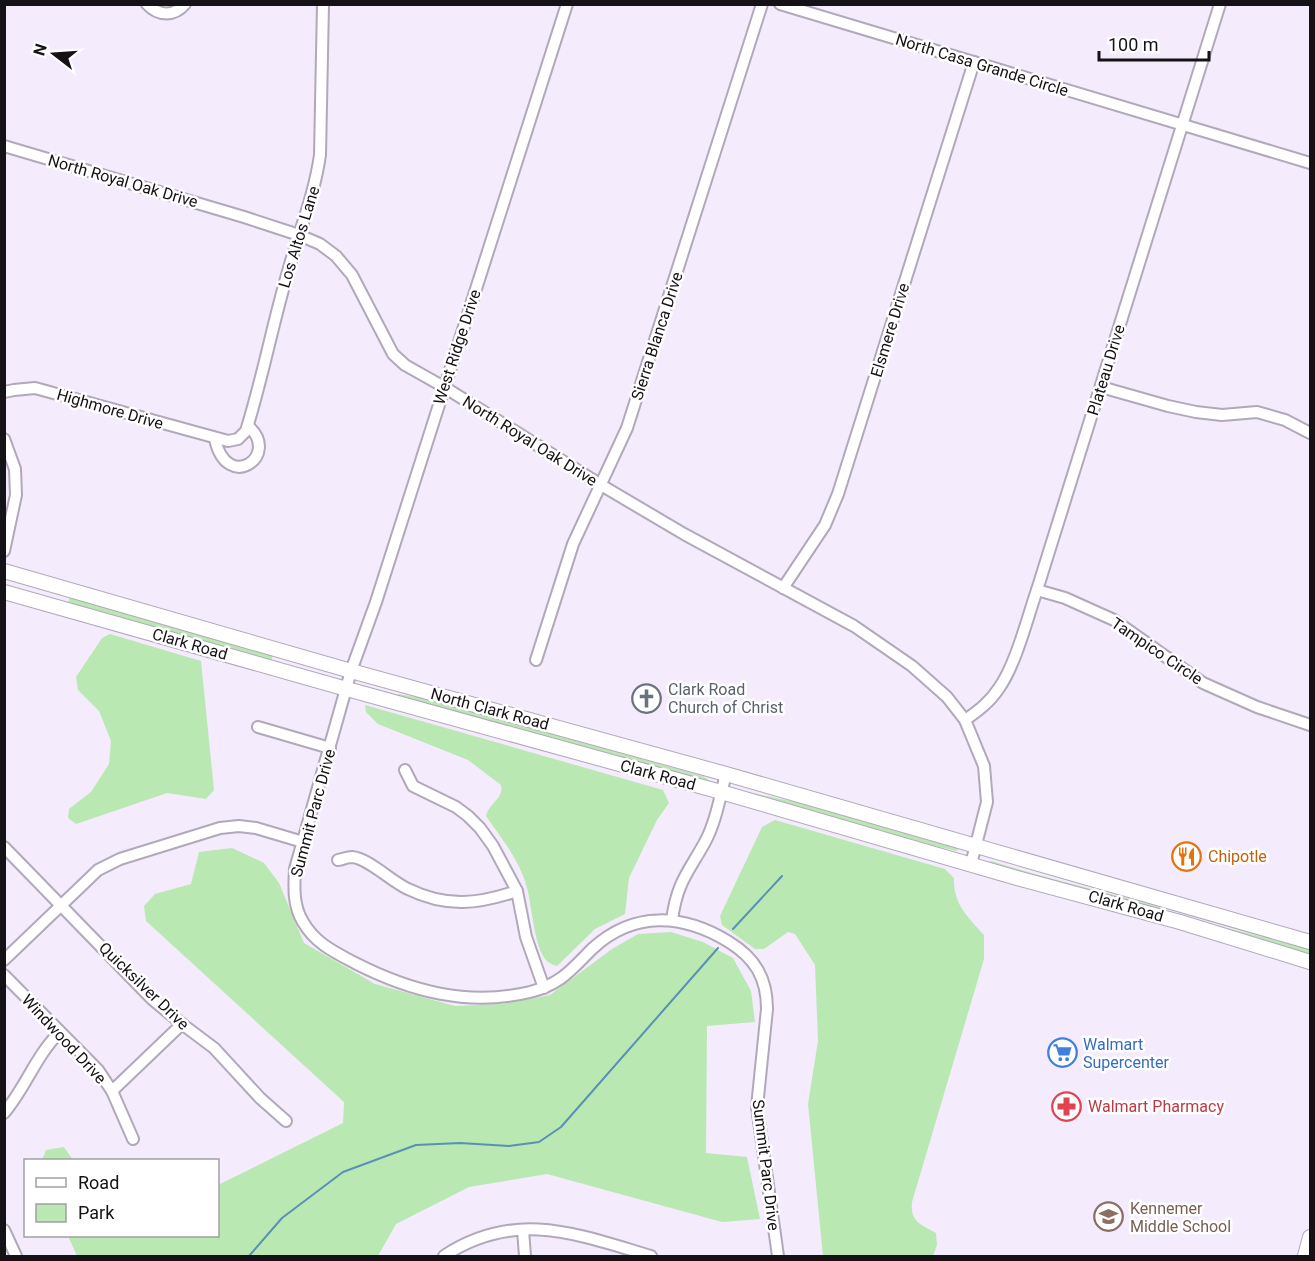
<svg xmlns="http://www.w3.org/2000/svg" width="1315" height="1261" font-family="Roboto,sans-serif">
	<rect width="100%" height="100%" fill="#f4ebfc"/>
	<g fill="#bae8b3">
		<path d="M70,596L273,655L271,662L68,603Z"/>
		<path d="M110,634L201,661L214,790L206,799L167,793L76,824L68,818L69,809L91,792L109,764L111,741L99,711L78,690L76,677L102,638Z"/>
		<path d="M398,694L428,699L702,776L708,779L707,784L397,699Z"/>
		<path d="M365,705L663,790L669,803L657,820L629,878L625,914L595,929L557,966C554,965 551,964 548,962C535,952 532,909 528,892C522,863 502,839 486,816C489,803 504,799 501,785L468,760L378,724L366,712Z"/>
		<path d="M738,790L800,803L958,848L957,851L930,845L910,842L737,793Z"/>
		<path d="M775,820L945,869L954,878C953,904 968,917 984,935V959L912,1202C910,1222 921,1224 936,1233L937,1245L933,1256H823L808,1104L818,1041L815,965L795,934L788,932L764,949H755L722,925L720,916L762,827Z"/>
		<path d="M232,848L264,863L279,883L304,943L375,984L455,1006L502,1004L550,995L612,949L638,934L671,932L703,942L733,958L751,991L755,1022L707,1026L706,1153L747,1157L760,1219L722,1222L547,1174L469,1187L396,1224L378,1256H77L68,1236H218V1185L343,1123L344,1102L146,921L144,906L155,894L191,884L199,852Z"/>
		<path d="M992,861C1047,879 1103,891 1159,907L1167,912L990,864L987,862Z"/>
		<path d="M1196,920L1310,949V956Z"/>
		<path d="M64,1147L73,1160H42L46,1150Z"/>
	</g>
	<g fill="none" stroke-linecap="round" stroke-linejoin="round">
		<g stroke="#5990b5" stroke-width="2">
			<path d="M733,929L782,876"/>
			<path d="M249,1256L282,1218L343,1172L416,1145L460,1143L509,1146L539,1142L561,1127L718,948"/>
		</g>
		<defs>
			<g id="minor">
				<path d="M147,4C158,16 174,17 185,4"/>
				<path d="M567,4L376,602L351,671L295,869C294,887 293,906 303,922C315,943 334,952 355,963C410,991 468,1007 530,992C561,984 571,970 592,949C634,910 683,914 729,942C755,958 767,978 767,1009L757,1107L778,1256"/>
				<path d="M780,4L1310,163"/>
				<path d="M4,146L244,217L299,235L320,244L336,256L352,275L393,354L405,365L444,387L601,485L684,534L854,626L912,666L947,697L965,720L984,766L987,802L971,864"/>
				<path d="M1101,387L1168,406L1196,412L1222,415L1257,412L1285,420L1310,433"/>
				<path d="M4,392L14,390L35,388L228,441L238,439L246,431C262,380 272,327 287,275C298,234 314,197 320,155L323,4"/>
				<path d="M4,439L15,469L16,495L4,551"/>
				<path d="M215,439C227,494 282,455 248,426"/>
				<path d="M783,588L825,525L838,494L974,62"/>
				<path d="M1037,590L1065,598L1114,620L1203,683L1257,707L1310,725"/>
				<path d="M536,660L573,544L627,428L762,4"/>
				<path d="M965,720C978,711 990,702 999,688C1016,664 1027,619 1037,590L1220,4"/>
				<path d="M258,727L330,748"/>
				<path d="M405,770L413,786L456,807L468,816L480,828L493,846L517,891L526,937L544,988"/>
				<path d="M4,847L152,999L182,1024L214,1048L260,1098L286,1121"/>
				<path d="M338,860C343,859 348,857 352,857C368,858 392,882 408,889C447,908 478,904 517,891"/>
				<path d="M672,920C677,882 688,873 705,842C716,822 720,796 726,774"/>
				<path d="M4,960L98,870L120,859L220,828L239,826L256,828L303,842"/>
				<path d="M4,975L98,1070L112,1091L133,1139"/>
				<path d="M112,1091L182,1024"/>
				<path d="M4,1113C26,1087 36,1055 60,1032"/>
				<path d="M4,1230L16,1256"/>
				<path d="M523,1230L525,1256"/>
				<path d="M444,1256C515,1209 577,1234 651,1256"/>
			</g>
			<g id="major">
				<path d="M4,571L351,671L726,774L1310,942"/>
				<path d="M4,592L336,686L721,792L1017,878L1180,922L1310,962"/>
				<path d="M1305,1256L1310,1237"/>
			</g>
		</defs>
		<use href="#minor" stroke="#b1a9b9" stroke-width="14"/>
		<use href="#major" stroke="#b1a9b9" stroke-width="16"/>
		<use href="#minor" stroke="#fff" stroke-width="10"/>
		<use href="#major" stroke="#fff" stroke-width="14"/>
	</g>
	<defs>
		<symbol id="church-ring" viewBox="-11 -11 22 22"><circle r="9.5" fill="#fff" stroke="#6b7280" stroke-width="1.5"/><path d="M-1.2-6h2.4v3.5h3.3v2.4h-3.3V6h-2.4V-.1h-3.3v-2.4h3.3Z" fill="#6b7280"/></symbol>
		<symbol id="restaurant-ring" viewBox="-11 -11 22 22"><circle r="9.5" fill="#fff" stroke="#e8710a" stroke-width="1.5"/><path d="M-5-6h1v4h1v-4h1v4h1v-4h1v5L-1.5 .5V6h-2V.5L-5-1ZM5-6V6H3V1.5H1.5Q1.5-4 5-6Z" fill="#e8710a"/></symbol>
		<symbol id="supermarket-ring" viewBox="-11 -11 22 22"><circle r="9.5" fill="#fff" stroke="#3f7fe0" stroke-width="1.5"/><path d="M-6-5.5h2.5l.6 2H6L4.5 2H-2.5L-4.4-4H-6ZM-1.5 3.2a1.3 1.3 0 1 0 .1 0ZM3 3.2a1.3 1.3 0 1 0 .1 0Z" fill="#3f7fe0"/></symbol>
		<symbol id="pharmacy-ring" viewBox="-11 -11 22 22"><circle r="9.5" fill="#fff" stroke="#e0444e" stroke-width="1.5"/><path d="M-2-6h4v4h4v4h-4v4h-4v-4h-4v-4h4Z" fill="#e0444e"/></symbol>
		<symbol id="school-ring" viewBox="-11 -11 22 22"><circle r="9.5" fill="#fff" stroke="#8d6e63" stroke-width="1.5"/><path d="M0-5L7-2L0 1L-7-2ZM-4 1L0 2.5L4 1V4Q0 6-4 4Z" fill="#8d6e63"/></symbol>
	</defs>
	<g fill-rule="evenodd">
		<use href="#church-ring" x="630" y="682" width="33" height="33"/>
		<use href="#restaurant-ring" x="1170" y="840" width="33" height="33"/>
		<use href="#supermarket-ring" x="1046" y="1036" width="33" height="33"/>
		<use href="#pharmacy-ring" x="1050" y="1090" width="33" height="33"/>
		<use href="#school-ring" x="1092" y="1200" width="33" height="33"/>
	</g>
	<g text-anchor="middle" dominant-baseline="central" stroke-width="5" stroke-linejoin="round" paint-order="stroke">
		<g font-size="16" fill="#151217" stroke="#fff">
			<text transform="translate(982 65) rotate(17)">North Casa Grande Circle</text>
			<text transform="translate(123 181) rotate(16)">North Royal Oak Drive</text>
			<text transform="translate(299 237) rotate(-73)">Los Altos Lane</text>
			<text transform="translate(890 330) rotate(-73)">Elsmere Drive</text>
			<text transform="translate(657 336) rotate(-72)">Sierra Blanca Drive</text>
			<text transform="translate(457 347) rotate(-72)">West Ridge Drive</text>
			<text transform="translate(1106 370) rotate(-73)">Plateau Drive</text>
			<text transform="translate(110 409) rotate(16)">Highmore Drive</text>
			<text transform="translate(530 441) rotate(32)">North Royal Oak Drive</text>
			<text transform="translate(190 644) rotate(16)">Clark Road</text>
			<text transform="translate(1157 651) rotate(34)">Tampico Circle</text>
			<text transform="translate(490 709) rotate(15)">North Clark Road</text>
			<text transform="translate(658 775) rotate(15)">Clark Road</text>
			<text transform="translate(313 813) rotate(-75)">Summit Parc Drive</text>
			<text transform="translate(1126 906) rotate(16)">Clark Road</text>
			<text transform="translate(144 986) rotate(44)">Quicksilver Drive</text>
			<text transform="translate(64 1039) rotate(47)">Windwood Drive</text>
			<text transform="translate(766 1165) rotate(83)">Summit Parc Drive</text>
		</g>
		<g font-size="16" fill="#5b616d" stroke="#fff" text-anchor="start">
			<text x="668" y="689">Clark Road<tspan x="668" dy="18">Church of Christ</tspan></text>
		</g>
		<g font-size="16" fill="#c56008" stroke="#fff" text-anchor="start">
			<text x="1208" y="856">Chipotle</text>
		</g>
		<g font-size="16" fill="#366cbe" stroke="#fff" text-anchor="start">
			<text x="1083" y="1044">Walmart<tspan x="1083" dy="18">Supercenter</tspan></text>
		</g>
		<g font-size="16" fill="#be3a42" stroke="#fff" text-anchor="start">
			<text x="1088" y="1106">Walmart Pharmacy</text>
		</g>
		<g font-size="16" fill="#785e54" stroke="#fff" text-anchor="start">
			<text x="1130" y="1208">Kennemer<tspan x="1130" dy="18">Middle School</tspan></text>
		</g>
	</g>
	<rect width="1315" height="1261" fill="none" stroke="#151217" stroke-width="12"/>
	<rect x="24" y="1159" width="195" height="78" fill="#ffffff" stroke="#a1a0a2" stroke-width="1.5"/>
	<rect x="36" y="1178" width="30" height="9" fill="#ffffff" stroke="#a1a0a2" stroke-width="1.5"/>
	<text x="78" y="1189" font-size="18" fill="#151217">Road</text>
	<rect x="36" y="1204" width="30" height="18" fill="#bae8b3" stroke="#a1a0a2" stroke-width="1.5"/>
	<text x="78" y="1219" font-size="18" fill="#151217">Park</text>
	<g transform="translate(54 54) rotate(287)" stroke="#ffffff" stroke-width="4.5" paint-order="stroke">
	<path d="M0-4.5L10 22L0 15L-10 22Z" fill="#151217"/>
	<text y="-9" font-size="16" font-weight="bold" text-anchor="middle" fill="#151217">N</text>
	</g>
	<path d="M1099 51v9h110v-9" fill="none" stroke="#151217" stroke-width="3"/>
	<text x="1108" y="51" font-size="18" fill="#151217" stroke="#ffffff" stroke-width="4.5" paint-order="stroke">100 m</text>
</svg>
